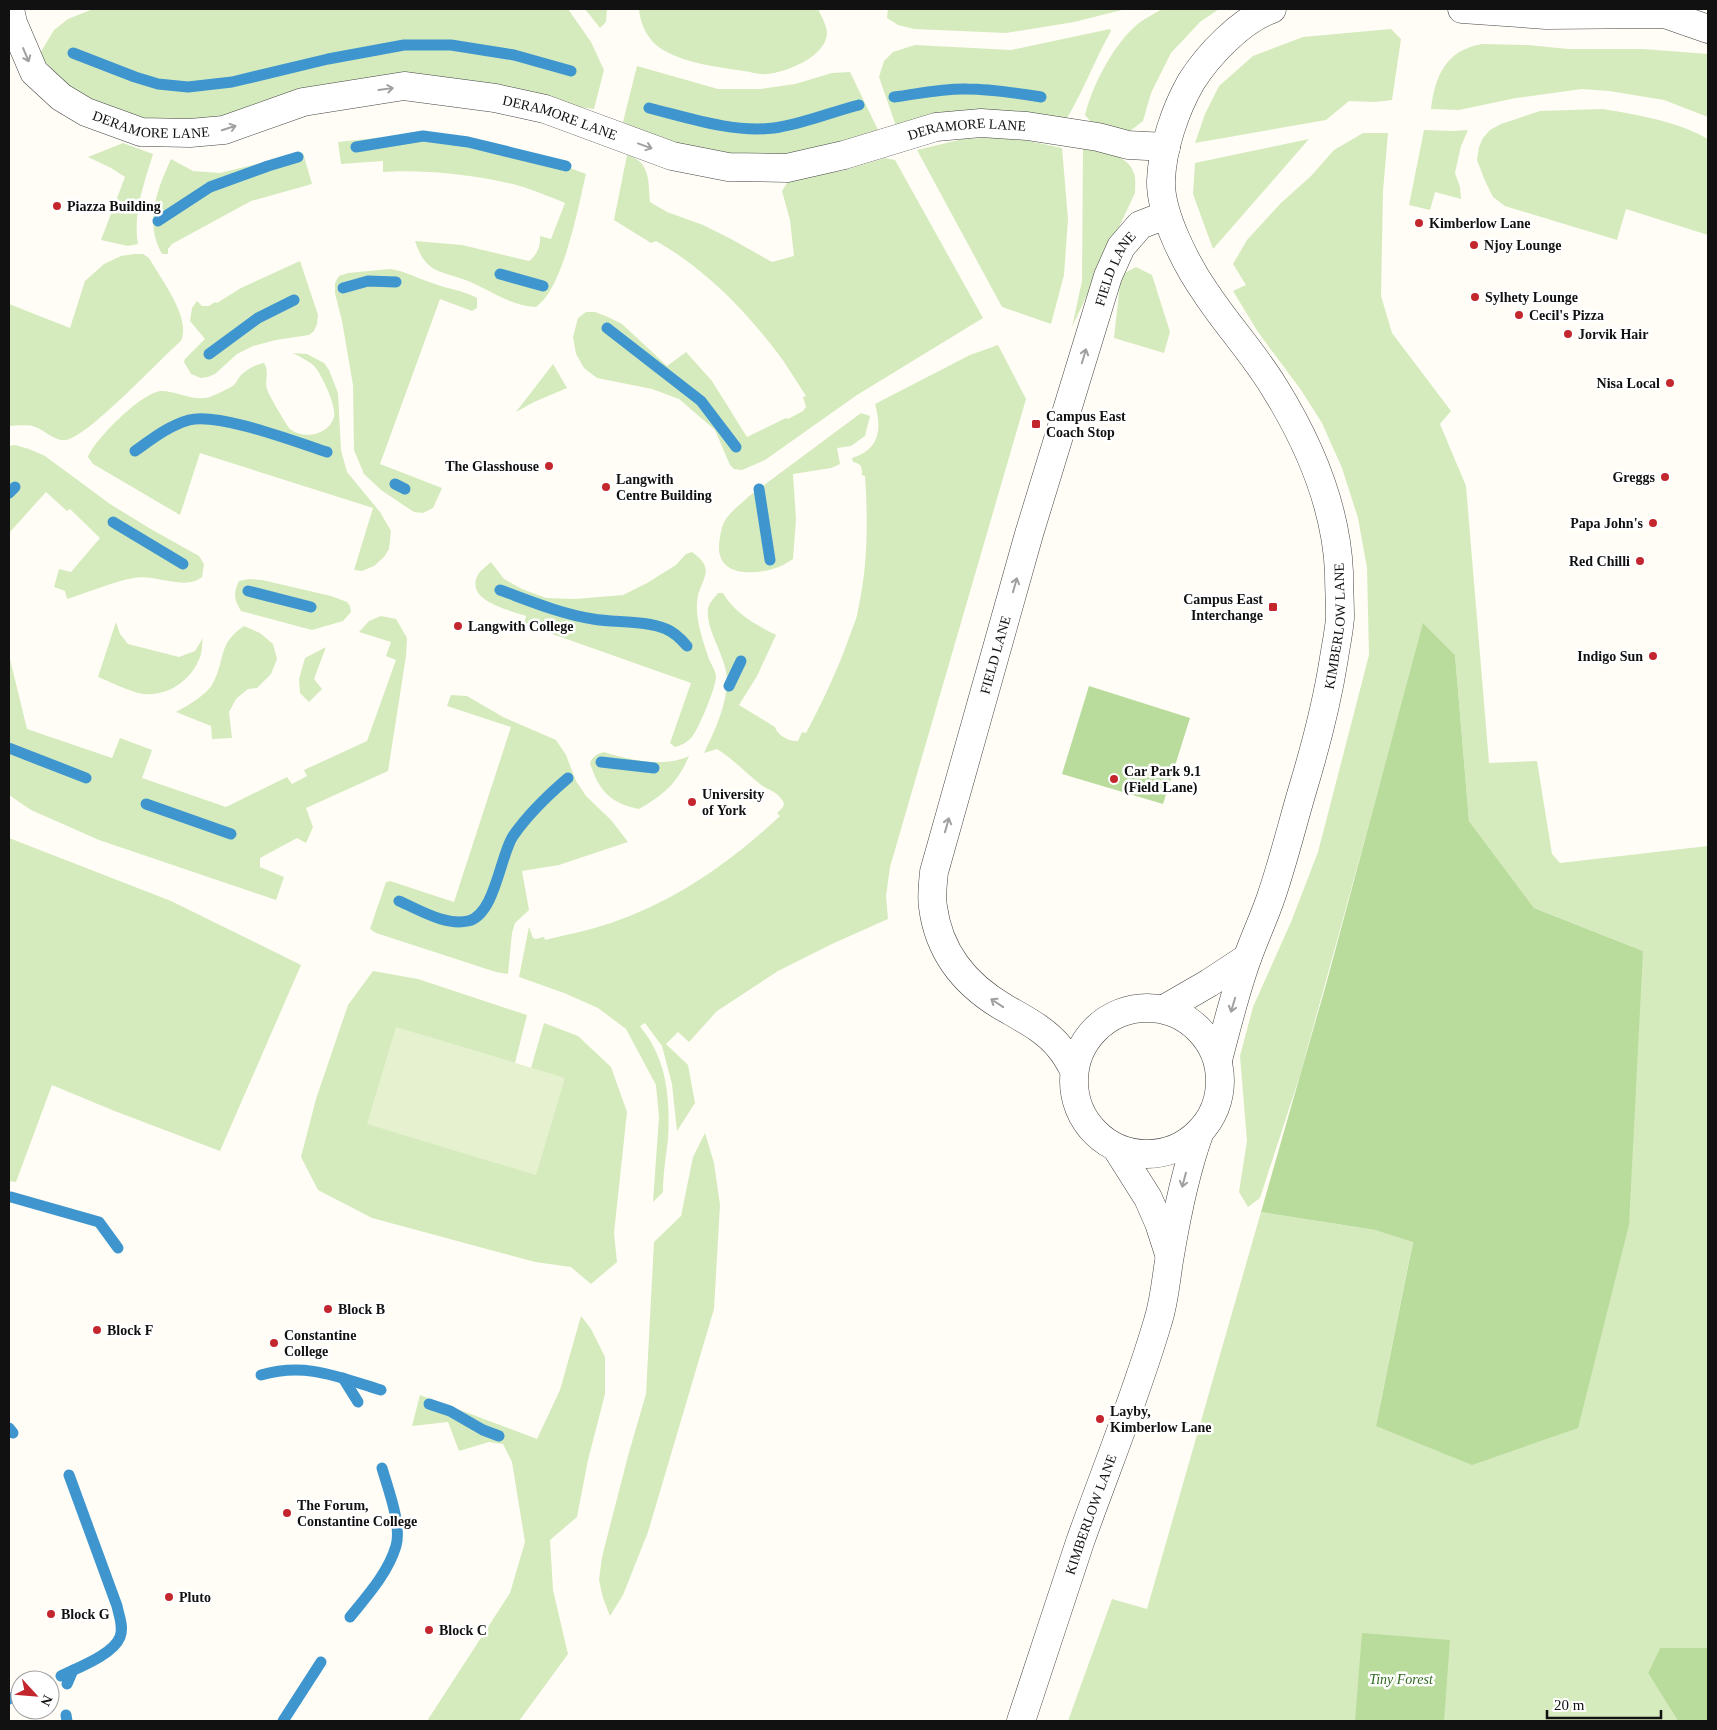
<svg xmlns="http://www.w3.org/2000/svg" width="1717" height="1730" font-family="Georgia,serif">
	<rect width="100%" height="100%" fill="#fffdf5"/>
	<g fill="#d5ebbd">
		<path d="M93,9H568L591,42L604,70L594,109L556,104L516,92L262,109L185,122L143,118L101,108L66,85L39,55L54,30L68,19Z"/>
		<path d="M585,9H607L606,22L600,28Z"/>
		<path d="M639,9H818C821,16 827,25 827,34C825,57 787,72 767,74C760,75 751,72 744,71C717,67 688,64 663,50C649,42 640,25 639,9Z"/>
		<path d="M888,9H1126L1074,22L1006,33L914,29L898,25L887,18Z"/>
		<path d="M1162,9H1219L1200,22L1171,53L1151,93L1143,121L1130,131L1091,122L1085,115C1093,84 1114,43 1139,23C1146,18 1155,13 1162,9Z"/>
		<path d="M1110,29L1111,31C1095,59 1084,90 1067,118L996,110L950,113L896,126L879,77L884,61L893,52L915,45L1011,50Z"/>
		<path d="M1391,29L1401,39L1392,100L1375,102L1349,101L1326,120L1195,143L1205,114L1219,86L1253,56L1303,37Z"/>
		<path d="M1482,44L1528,45L1568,49H1643L1708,54V117L1664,100L1609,91L1582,89L1516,98L1459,110L1431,109C1435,76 1446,50 1482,44Z"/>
		<path d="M637,66L718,89H761L795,84L832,73L850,72L879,132L767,163L674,147L623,122Z"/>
		<path d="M1603,109C1639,115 1676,121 1708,139V235L1626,209L1617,240L1505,206L1493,197L1485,181L1477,160L1479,147L1483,138L1490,130L1501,124L1540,111Z"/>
		<path d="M1424,130L1452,131L1468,130L1461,146L1455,173L1460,187L1461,199L1435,192L1430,210L1409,205Z"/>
		<path d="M1363,133H1388L1383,191L1381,296L1392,333L1451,411L1440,424L1466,486L1489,763L1537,761L1552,854L1560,863L1708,846V1648H1660L1648,1673L1678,1721H1068L1112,1599L1147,1609L1261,1212L1375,1230L1413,1241L1376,1426L1643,951L1534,908L1469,821L1455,655L1424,624L1300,1075L1260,1198L1248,1207L1239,1192L1247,1141L1240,1056L1253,1007L1291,922L1318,852L1369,655L1367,568L1358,518L1342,468L1322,423L1301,390L1258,332L1233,291L1246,285L1233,264L1247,240L1281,203L1311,176L1334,150Z"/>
		<path d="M405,135C448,135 491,140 531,154C549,160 567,167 586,174C578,207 564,287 536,307C509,305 492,291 468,281C456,276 442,274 431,267C422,260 419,252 415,241L462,245L529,261C537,255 541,246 540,236L551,239L565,203C553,198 541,193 529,189C490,176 425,169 383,172V161L341,164L338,142Z"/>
		<path d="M1010,137L1062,148L1068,219L1064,275L1051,324L1002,307L917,150L963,139Z"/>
		<path d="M1309,139L1213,249L1193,194L1195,163Z"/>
		<path d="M123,143L153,154C144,184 133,213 138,244L128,246L101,240L125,177L111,168L88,157Z"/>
		<path d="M1083,149C1101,152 1127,153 1134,173C1136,178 1135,187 1135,193L1072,327L1082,281Z"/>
		<path d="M303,153L312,184L251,201L172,244L168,249V254H162C144,222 157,190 171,159L193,171L220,173Z"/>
		<path d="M627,155C651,162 648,181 650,202L667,212L703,225L731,239L772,262L794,256L790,220L782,191L790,178L842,171L885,158L895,160L983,318L857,395L765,460L742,470L734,469L730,465L715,430L679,399L652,389L597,378L584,368L576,354L573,337L578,318L586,312H595L608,317L622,324L635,336L667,366L686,352L712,381L747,437L786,418L788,419L803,411L806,407L803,397L806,396C796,381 787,365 776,351C743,308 704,268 656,241L651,243L614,220Z"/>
		<path d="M134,254H143L149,258C160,278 192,318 181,341C160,359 88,437 66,440C55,442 45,430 35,427C28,424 16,426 9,426V304L70,328L85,281L104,264L121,256Z"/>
		<path d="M300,261L318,315L317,324L314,331L309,335L276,340L253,346L237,354L215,374L208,377L201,378L191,374L184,362L185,359L205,339L190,321L192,308L197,301L202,306H209L215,302L217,303L241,288Z"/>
		<path d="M1136,267L1152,275L1170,332L1164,353L1114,338L1121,275Z"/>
		<path d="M390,269C405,271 417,278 432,283C447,289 463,290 477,298V308L472,311L440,299L380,464L442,488L433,508L423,513L414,512L381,490L364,474L354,450L353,385L342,321L335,293V283L339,276L348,273Z"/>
		<path d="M998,345L1026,399L890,867L886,896L888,919L834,943L778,971L717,1011L689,1042L678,1032L666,1044L688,1065L695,1103L677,1131L672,1084L662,1046L645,1023L640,1026C643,1031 648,1036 651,1042C668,1071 670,1106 668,1139C666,1156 663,1174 663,1192L653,1202L659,1117L656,1085L626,1029L598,1008L564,993L519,977L529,927L533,938L536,939L544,937L545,940C569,934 596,929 619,920C680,898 733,860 780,816L777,813L783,807L784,803C778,791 769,791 760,784C745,772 733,759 717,749L704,753C715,730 727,705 727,680C727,657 705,630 708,609C709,603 714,598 718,593H723C734,613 756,625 776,635L757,676L739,705L775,727C777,735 789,742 798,741L802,732L806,733C823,701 838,669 850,635C853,627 857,618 858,610C868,565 868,521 865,476L862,475C862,467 862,464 853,462L852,458C880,449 882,429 875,404L970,355Z"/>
		<path d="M293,353L307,354L324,363L329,370L338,393L341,450L347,472L380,512L391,531L389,549L384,557L374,566L362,571L354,570L373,508L200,453L180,515L93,464L88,457C95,439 142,392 161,391C178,391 194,402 210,397C217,394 228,389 234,385C237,382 238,378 241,375C247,370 256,364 264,363C270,372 264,380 267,389C268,394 287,426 290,429C303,440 329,435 334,417C337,407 321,372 313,365C307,360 300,357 293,353Z"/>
		<path d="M553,364L567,388L534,402L516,412Z"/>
		<path d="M861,413L870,416L865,436L851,446L837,448L840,464L831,468L793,474L796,519L793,559C788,562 782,566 776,568C755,575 717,577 719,545C720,537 721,526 726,519C732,510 741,504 748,497Z"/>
		<path d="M15,445L29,449L45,456L110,504L149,528L199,556L204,564L202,577C184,591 156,574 134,578C114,581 87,593 67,599L65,591L54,587L59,569L71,572L100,538L70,509L67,511L46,492L9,533V446Z"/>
		<path d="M692,552C719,571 698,580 697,603C696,622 703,641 709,659C711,664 716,672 716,677C716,687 698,731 691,738C686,743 682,745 675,747L670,743L691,683L524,624L526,616C509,610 462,600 479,573C482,569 487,566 491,562L504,579L522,589L546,598L575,599L623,595L647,583L676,565L686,554Z"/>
		<path d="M249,579L262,580L331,596L347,602L350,606L351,612L343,621L312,630L241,611C234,600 233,593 239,581Z"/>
		<path d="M381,616L396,619L407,638L406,656L388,771L306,808L313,827L306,843L297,838L260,858V867L284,877L276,900L99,840L31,810L9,795V655L27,729L112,758L120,738L152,750L142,778L226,807L287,777L292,784L307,776L304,770L367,741L396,660L386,656L391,642L359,632L369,621Z"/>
		<path d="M116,622L120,634L128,644L179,657L195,651L203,638C202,644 202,652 200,657C191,682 164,699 138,693C124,689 111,682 98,677Z"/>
		<path d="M244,626L260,633L273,644L277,659L271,674L257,688L248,689L236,699L229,712L232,738L212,739L211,726L176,712C187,706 207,695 213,683C226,659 217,644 244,626Z"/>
		<path d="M326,647L314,679L322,689L309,702L300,693L299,679L305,658Z"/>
		<path d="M451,695L467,696L503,717L556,740L566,755L576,781L586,796L611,820L628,842L559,865L522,871L529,910L515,923L512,933L508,974L496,972L376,933L370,929L386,882L390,881L454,902L511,727L447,706Z"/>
		<path d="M604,752C630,760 665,768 689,756C678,782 664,795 639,809C610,803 599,791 590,763C593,756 597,754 604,752Z"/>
		<path d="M9,838L171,901L301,965L220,1151L112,1110L52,1085L16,1182L9,1181Z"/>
		<path d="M373,971L418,979L527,1015L515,1063L396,1027L565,1079L531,1068L544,1023L578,1036L611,1067L627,1112L614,1233L617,1262L591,1284L571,1267L535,1262L372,1218L318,1190L301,1157L316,1099L348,1005Z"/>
		<path d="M705,1133L714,1163L720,1205L714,1309L648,1532L623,1595L610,1616L603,1598L599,1580L602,1557L628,1456L646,1394L654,1242L681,1216L693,1157Z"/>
		<path d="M581,1316L591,1329L605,1357V1394L588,1460L577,1517L550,1540L553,1590L568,1654L519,1721H427L510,1593L525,1542L512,1462L503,1444L489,1442L459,1451L448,1422L412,1426L420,1395L537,1439L560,1390Z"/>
	</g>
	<g fill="#b9dc9c">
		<path d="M1423,623L1455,655L1469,821L1534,908L1643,951L1629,1225L1578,1428L1472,1465L1376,1426L1413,1242L1375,1230L1261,1212L1327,981Z"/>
		<path d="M1089,686L1190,718L1163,804L1062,774Z"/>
		<path d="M1362,1633L1450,1640L1444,1721H1355Z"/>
		<path d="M1660,1648H1708V1721H1678L1648,1673Z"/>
	</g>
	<path fill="#e6f2cf" d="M396,1027L565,1078L536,1175L367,1124Z"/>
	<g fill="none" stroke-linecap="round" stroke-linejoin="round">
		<g stroke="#3f96cf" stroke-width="11">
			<path d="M73,53L135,77L158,84L188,87L232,82L328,59L404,45H451L514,55L571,71"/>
			<path d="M894,97C918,94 943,88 967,89C992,89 1016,93 1041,97"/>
			<path d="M649,108C689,118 733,133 774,128C803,124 831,112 859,105"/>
			<path d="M356,147L423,136L468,142L566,166"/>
			<path d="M158,221L210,187L268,166L298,157"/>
			<path d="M500,274L543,286"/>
			<path d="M343,288L368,281L396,282"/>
			<path d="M607,328L701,401L736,447"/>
			<path d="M209,354L258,318L294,300"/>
			<path d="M135,451C152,439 168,426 189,420C218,412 296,442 327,452"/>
			<path d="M395,484L405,489"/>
			<path d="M759,489L770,560"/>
			<path d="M9,493L15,487"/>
			<path d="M113,522L183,564"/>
			<path d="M500,590C530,601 561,614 593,619C615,623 645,620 666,629C674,632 681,639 687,646"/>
			<path d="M248,591L311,607"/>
			<path d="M729,686L741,661"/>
			<path d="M9,748L86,778"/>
			<path d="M601,762L654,768"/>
			<path d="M146,804L231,834"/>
			<path d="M399,901C420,910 445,926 468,921C495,915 500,856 513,836C529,813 548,795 568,778"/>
			<path d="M11,1197L99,1222L118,1248"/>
			<path d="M261,1375C306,1362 338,1377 381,1390"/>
			<path d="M343,1378L358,1402"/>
			<path d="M429,1404L450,1411L483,1430L499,1436"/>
			<path d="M9,1428L13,1433"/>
			<path d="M350,1617C367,1596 388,1573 396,1546C402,1525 388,1489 382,1468"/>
			<path d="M61,1676C77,1668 113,1655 120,1637C124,1627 119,1616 117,1606L69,1475"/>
			<path d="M67,1684L73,1670"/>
			<path d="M9,1699L20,1694"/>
			<path d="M66,1715L67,1721"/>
			<path d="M283,1721L321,1662"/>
		</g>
		<defs>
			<g id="minor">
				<path id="s1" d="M10,9L13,23L34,72L61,97L86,112L141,132L190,133L224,130L303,102L404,86L495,98L545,109L672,156L728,167L787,168L844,155L936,127L981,123L1027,126L1098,137L1128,145L1166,147"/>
				<path d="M1462,9L1546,15L1665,14L1708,29"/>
				<circle cx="1147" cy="1081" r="73"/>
				<path d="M1164,1009L1209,983L1247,958"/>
				<path id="s2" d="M1218,1060C1227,1026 1235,992 1247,959C1254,939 1263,920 1270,900C1283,863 1292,825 1303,788C1316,745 1327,703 1334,658C1336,645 1339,631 1340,618C1340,603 1339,587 1339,572C1336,506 1309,443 1274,387C1254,354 1227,325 1206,293C1187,266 1160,214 1161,181C1162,149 1175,110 1191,82C1208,55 1241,20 1272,9"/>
				<path id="s3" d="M1074,1070C1070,1063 1066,1055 1060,1048C1046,1030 1024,1019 1005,1008C965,985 939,953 933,907C931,896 933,883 934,872L1029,534L1108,276L1121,247L1140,225L1166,215"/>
				<path d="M1117,1149L1148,1198L1159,1223L1169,1254"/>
				<path id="s4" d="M1021,1721C1041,1662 1060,1601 1080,1542C1106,1469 1136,1396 1158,1321C1165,1299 1166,1277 1170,1255C1177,1213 1185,1173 1199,1134"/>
			</g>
		</defs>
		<use href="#minor" stroke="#444" stroke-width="29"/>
		<use href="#minor" stroke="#fff" stroke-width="28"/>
	</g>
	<defs><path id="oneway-shaft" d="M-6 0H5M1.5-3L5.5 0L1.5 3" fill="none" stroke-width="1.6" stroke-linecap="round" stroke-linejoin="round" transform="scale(1.25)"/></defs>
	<g stroke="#a0a0a0">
		<use href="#oneway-shaft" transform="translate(26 55) rotate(67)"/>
		<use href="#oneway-shaft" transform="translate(386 89) rotate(-8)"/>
		<use href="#oneway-shaft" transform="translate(229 128) rotate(-18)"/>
		<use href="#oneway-shaft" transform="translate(645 146) rotate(20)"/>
		<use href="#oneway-shaft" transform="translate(1084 356) rotate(-73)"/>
		<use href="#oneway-shaft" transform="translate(1015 585) rotate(-74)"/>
		<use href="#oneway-shaft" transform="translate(947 825) rotate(-74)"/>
		<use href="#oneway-shaft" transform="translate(997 1003) rotate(-146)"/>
		<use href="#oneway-shaft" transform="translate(1233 1005) rotate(107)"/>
		<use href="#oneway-shaft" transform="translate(1184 1180) rotate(105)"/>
	</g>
	<g fill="#c4262e" stroke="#fff" stroke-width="2">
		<circle cx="57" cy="206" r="5"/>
		<circle cx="1419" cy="223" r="5"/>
		<circle cx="1474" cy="245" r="5"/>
		<circle cx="1475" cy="297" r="5"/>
		<circle cx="1519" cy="315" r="5"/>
		<circle cx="1568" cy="334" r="5"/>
		<circle cx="1670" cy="383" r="5"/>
		<rect x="1031" y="419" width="10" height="10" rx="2.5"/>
		<circle cx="549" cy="466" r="5"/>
		<circle cx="1665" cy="477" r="5"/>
		<circle cx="606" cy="487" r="5"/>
		<circle cx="1653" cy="523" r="5"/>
		<circle cx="1640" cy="561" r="5"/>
		<rect x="1268" y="602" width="10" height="10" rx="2.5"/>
		<circle cx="458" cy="626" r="5"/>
		<circle cx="1653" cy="656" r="5"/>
		<circle cx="1114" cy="779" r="5"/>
		<circle cx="692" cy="802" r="5"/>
		<circle cx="328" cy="1309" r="5"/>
		<circle cx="97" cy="1330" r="5"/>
		<circle cx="274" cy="1343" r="5"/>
		<circle cx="1100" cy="1419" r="5"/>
		<circle cx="287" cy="1513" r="5"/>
		<circle cx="169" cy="1597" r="5"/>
		<circle cx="51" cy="1614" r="5"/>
		<circle cx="429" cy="1630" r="5"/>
	</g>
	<g text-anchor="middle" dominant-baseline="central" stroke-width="5" stroke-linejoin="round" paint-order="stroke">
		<g font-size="14" fill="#111" stroke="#fff">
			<text stroke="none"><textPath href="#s1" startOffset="621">DERAMORE LANE</textPath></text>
			<text stroke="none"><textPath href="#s1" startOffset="201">DERAMORE LANE</textPath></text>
			<text stroke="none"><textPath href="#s1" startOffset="1041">DERAMORE LANE</textPath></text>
			<text stroke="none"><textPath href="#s3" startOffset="889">FIELD LANE</textPath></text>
			<text stroke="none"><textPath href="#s2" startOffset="451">KIMBERLOW LANE</textPath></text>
			<text stroke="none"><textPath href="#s3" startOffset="484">FIELD LANE</textPath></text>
			<text stroke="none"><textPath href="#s4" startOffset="218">KIMBERLOW LANE</textPath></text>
		</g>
		<g font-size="14" font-weight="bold" fill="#111" stroke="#fff" text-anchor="start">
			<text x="67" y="206">Piazza Building</text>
			<text x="1429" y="223">Kimberlow Lane</text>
			<text x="1484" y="245">Njoy Lounge</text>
			<text x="1485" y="297">Sylhety Lounge</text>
			<text x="1529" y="315">Cecil's Pizza</text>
			<text x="1578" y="334">Jorvik Hair</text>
			<text x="1660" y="383" text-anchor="end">Nisa Local</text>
			<text x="1046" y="416">Campus East<tspan x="1046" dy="16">Coach Stop</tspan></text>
			<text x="539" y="466" text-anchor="end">The Glasshouse</text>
			<text x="1655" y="477" text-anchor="end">Greggs</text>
			<text x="616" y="479">Langwith<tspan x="616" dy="16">Centre Building</tspan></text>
			<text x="1643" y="523" text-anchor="end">Papa John's</text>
			<text x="1630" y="561" text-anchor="end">Red Chilli</text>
			<text x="1263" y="599" text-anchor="end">Campus East<tspan x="1263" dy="16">Interchange</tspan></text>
			<text x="468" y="626">Langwith College</text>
			<text x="1643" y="656" text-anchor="end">Indigo Sun</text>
			<text x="1124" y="771">Car Park 9.1<tspan x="1124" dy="16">(Field Lane)</tspan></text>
			<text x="702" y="794">University<tspan x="702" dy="16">of York</tspan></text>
			<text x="338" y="1309">Block B</text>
			<text x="107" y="1330">Block F</text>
			<text x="284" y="1335">Constantine<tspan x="284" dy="16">College</tspan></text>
			<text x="1110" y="1411">Layby,<tspan x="1110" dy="16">Kimberlow Lane</tspan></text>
			<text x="297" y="1505">The Forum,<tspan x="297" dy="16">Constantine College</tspan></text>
			<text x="179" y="1597">Pluto</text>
			<text x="61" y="1614">Block G</text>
			<text x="439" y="1630">Block C</text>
		</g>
		<g font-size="14" font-style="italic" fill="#2f6b1f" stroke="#fff">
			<text x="1401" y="1679">Tiny Forest</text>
		</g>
	</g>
	<rect width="1717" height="1730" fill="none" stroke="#111111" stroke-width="20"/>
	<g transform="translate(35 1695) rotate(116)"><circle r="24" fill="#ffffff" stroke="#a0a0a0"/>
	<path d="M0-4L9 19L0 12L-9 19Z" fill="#c4262e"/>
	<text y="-8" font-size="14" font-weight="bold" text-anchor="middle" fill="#111111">N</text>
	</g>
	<path d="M1547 1710v8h114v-8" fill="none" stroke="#111111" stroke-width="2.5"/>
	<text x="1554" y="1710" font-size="15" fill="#111111" stroke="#ffffff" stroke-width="4" paint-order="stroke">20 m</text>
</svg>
